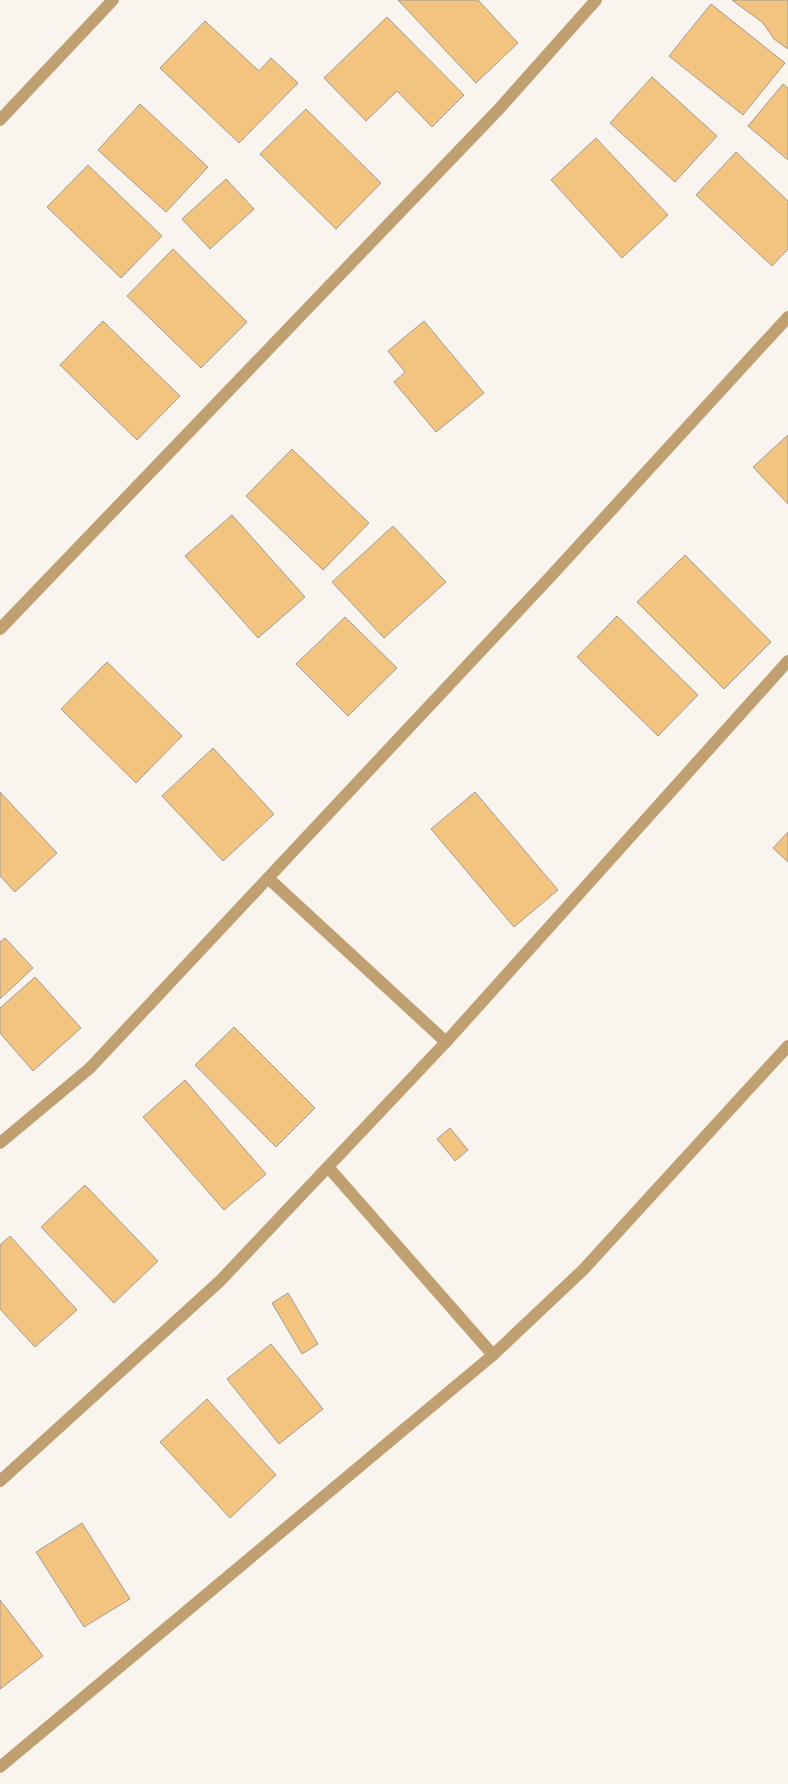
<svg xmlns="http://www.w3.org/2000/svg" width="788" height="1784" font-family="'PT Sans Narrow',sans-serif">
	<rect width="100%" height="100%" fill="#f9f4ed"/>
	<g fill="#f3c47f" stroke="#a19c96">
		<path d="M398,0H478L518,43L476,83Z"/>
		<path d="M788,0V49L774,39L763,23L732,0Z"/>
		<path d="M711,4L785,63L743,115L669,56Z"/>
		<path d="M387,17L464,95L432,127L397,91L366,121L324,78Z"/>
		<path d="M205,21L259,71L271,58L298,83L239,143L160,68Z"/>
		<path d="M652,77L717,136L675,182L610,123Z"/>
		<path d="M783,84L788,88V160L748,126Z"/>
		<path d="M140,104L208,167L166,212L98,150Z"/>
		<path d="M306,109L381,183L336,229L260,154Z"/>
		<path d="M596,138L668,215L622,258L551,180Z"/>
		<path d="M736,152L788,201V249L772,266L696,195Z"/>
		<path d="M88,165L162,236L121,278L47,207Z"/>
		<path d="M226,179L254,209L210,249L182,219Z"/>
		<path d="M173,249L247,322L201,368L127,296Z"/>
		<path d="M103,321L180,396L137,440L60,365Z"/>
		<path d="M424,321L484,393L436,432L394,382L405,372L388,351Z"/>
		<path d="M788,435V504L753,467Z"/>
		<path d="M292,449L369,523L323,570L246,496Z"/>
		<path d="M232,515L305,597L258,638L185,556Z"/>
		<path d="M393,526L446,582L384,638L332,582Z"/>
		<path d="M685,555L771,642L724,689L637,602Z"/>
		<path d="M617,616L698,695L658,736L577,657Z"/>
		<path d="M345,617L397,668L348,716L296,664Z"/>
		<path d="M107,662L182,736L136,783L61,709Z"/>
		<path d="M213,748L274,814L223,861L162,796Z"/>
		<path d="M0,792L57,853L15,892L0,876Z"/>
		<path d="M475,792L558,890L514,927L431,829Z"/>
		<path d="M788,832V862L773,848Z"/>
		<path d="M5,938L33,968L0,999V942Z"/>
		<path d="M35,977L81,1028L33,1071L0,1033V1008Z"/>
		<path d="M234,1027L315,1108L276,1147L195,1065Z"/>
		<path d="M185,1080L266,1174L224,1210L143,1117Z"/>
		<path d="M450,1128L468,1150L455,1161L437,1139Z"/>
		<path d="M85,1185L158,1261L114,1303L41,1227Z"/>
		<path d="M10,1236L77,1310L35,1347L0,1309V1245Z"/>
		<path d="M288,1293L318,1344L302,1354L272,1303Z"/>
		<path d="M271,1344L323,1409L279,1444L227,1379Z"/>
		<path d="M207,1399L276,1475L230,1518L160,1442Z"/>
		<path d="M82,1523L130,1599L84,1627L36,1552Z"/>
		<path d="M0,1600L43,1656L0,1689Z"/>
	</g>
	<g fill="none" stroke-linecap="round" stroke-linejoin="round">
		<g stroke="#c09f71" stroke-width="12">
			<path d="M0,120L113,0"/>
			<path d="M0,629L499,109L596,0"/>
			<path d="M268,878L446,1042"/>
			<path d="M0,1143L90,1068L551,576L788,317"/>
			<path d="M328,1167L493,1355"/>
			<path d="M0,1767L493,1355L583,1270L788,1046"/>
		</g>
		<path stroke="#c09f71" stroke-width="12" d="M0,1481L220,1281L446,1042L788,661"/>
	</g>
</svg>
